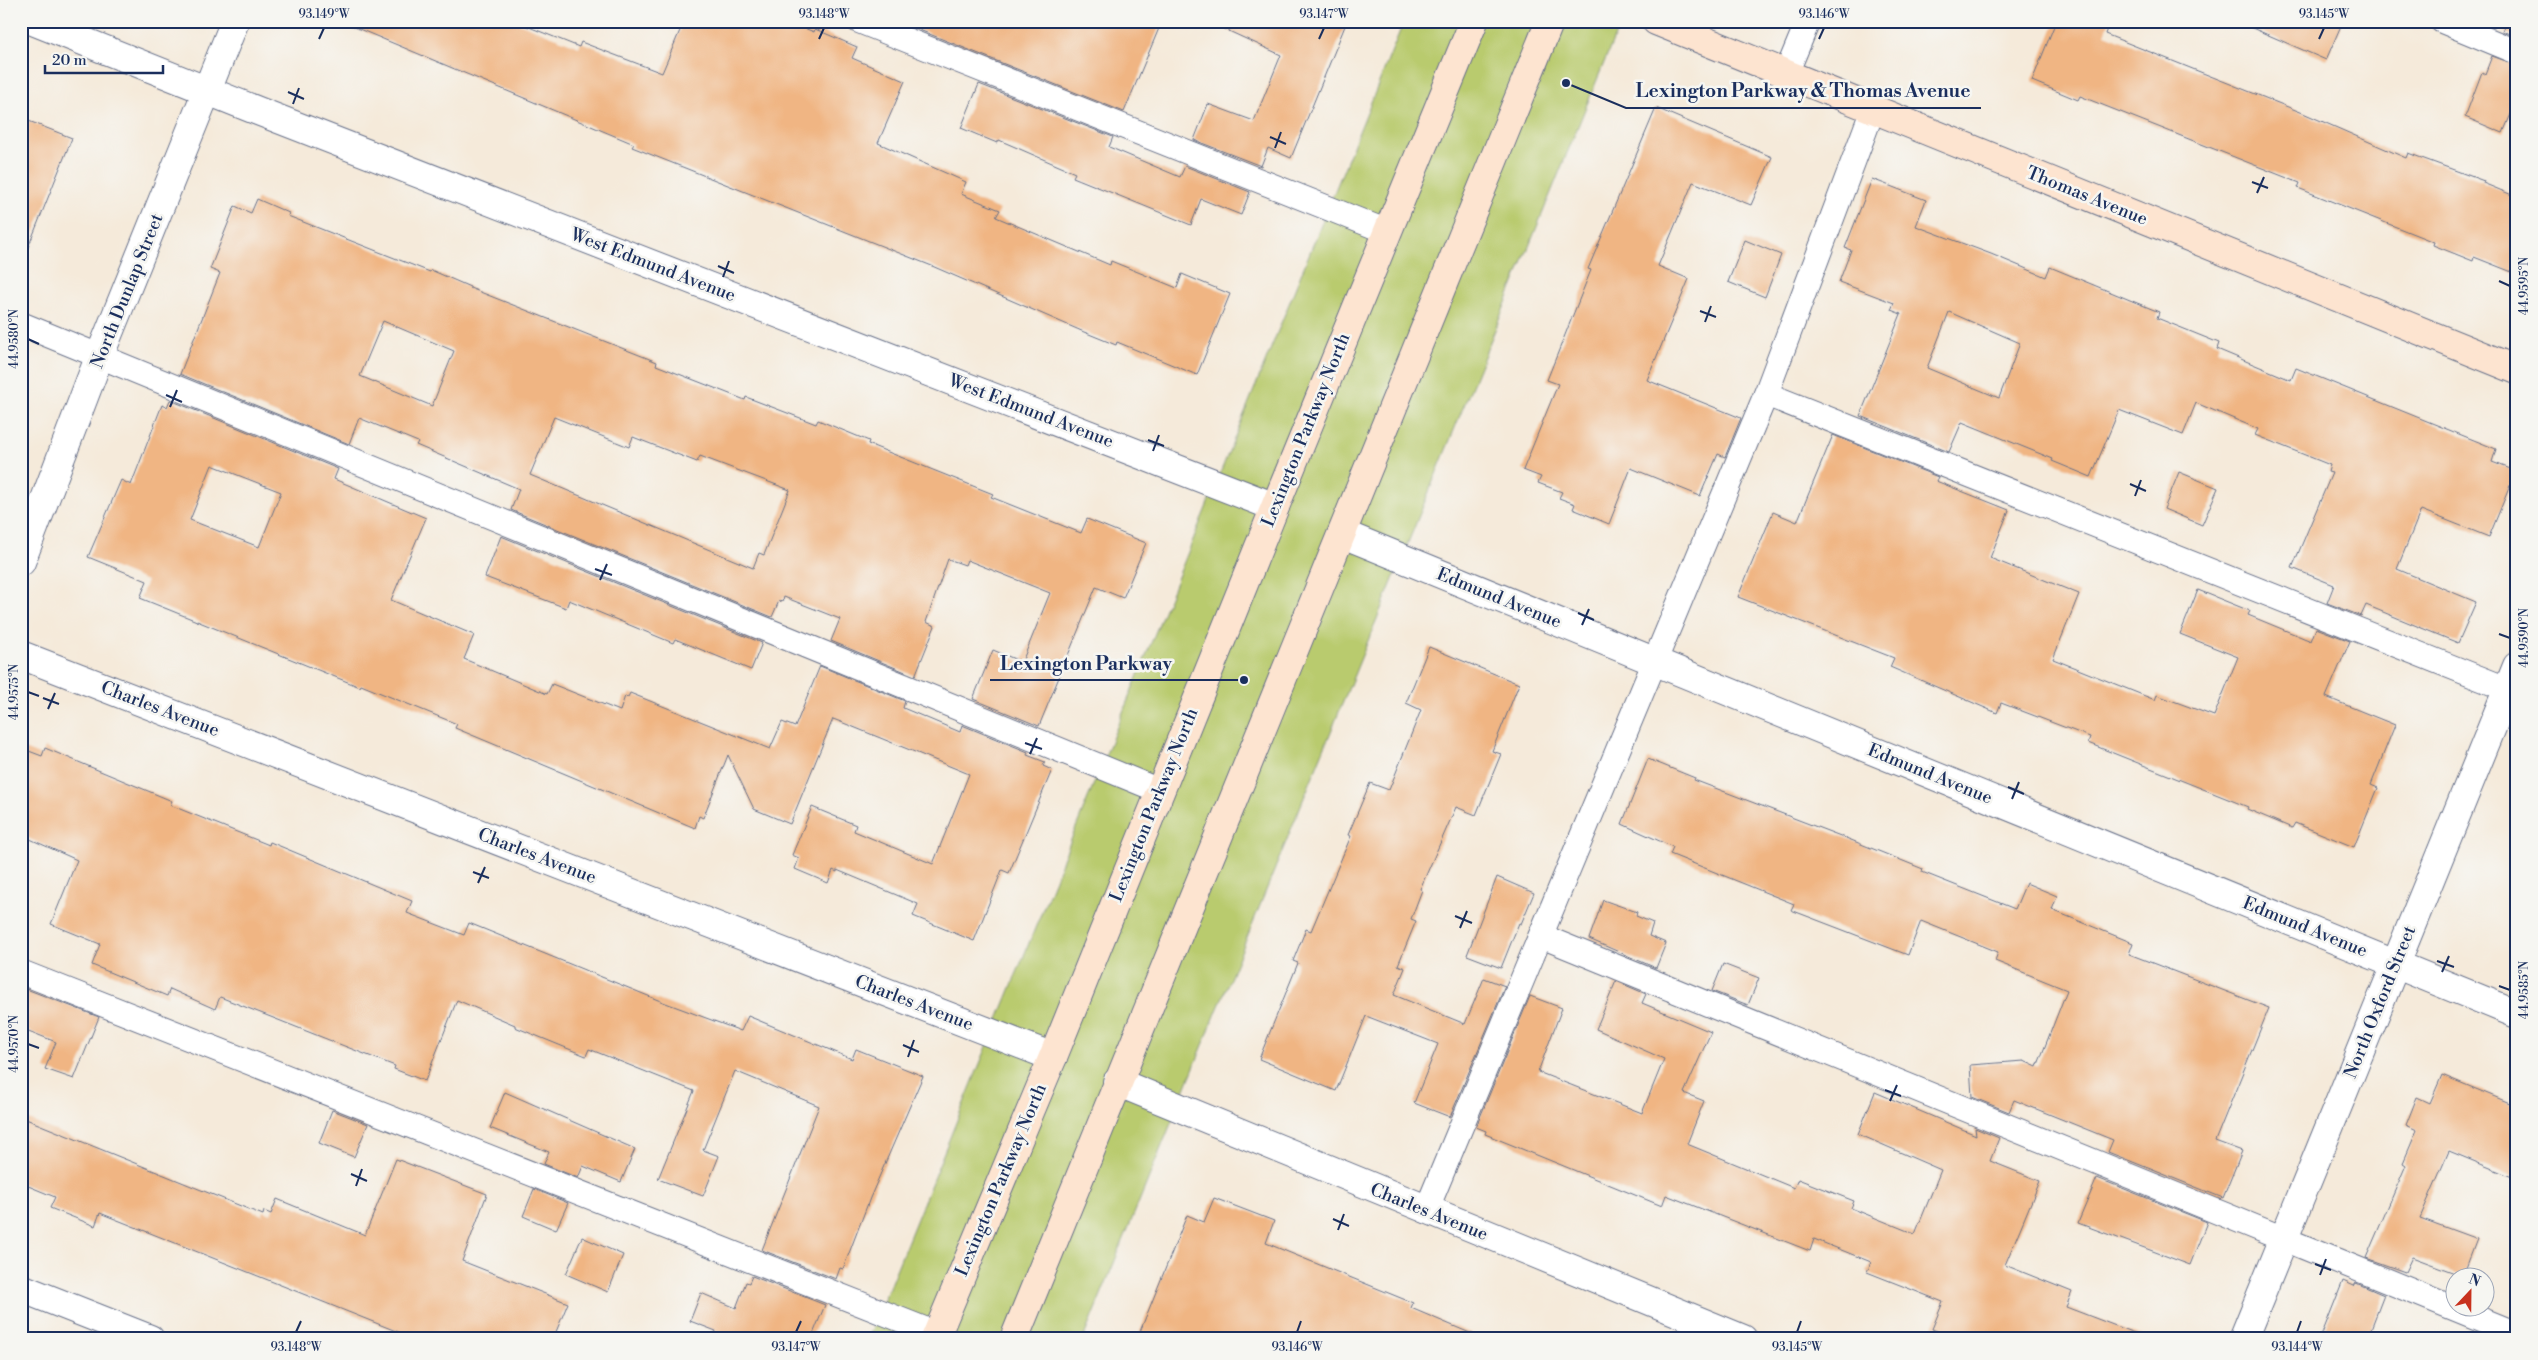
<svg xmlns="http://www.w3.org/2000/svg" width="2538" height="1360" font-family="'Libre Bodoni',serif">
	<rect width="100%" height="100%" fill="#f6f6f2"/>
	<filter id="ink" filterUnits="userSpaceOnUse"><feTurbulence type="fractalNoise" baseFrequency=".02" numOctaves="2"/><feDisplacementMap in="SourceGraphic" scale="10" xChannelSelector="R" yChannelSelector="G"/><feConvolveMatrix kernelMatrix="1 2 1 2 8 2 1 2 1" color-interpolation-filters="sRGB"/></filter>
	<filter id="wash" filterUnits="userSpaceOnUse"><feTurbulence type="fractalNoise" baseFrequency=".0096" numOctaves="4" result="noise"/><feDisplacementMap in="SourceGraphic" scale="20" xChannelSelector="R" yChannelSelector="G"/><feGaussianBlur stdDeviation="1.12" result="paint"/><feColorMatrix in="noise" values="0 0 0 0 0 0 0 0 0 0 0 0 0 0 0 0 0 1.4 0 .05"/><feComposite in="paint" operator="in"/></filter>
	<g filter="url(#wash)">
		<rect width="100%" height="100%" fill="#f5eada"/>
		<path fill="#b9cb6e" stroke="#6a7d66" d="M1404,21H1621L1083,1339H868Z"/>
		<g id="blocks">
			<g fill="#f0b583" fill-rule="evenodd">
				<path d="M340,21H514L579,47L581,42L662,73L684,21H787L814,32L815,29L857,47L852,58L905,81L878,143L966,182L961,194L1000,210L996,217L1110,265L1111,261L1177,288L1182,274L1230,294L1197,375L1117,342L1116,345L1084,332L932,266L632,147L634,144Z"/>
				<path d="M897,21H1162L1124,112Z"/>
				<path d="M1207,21H1347L1291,158L1268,148L1261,166L1194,140L1208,104L1254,121L1281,55Z"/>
				<path d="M2056,21H2110L2105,34L2303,113L2406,158L2408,153L2484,181L2483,183L2517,197V274L2474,257L2473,261L2433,245L2434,242L2298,188L2300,183L2080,96L2078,100L2032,81Z"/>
				<path d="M2236,21H2343L2326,60Z"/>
				<path d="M2506,21H2517V37L2502,31Z"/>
				<path d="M2492,56L2517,65V100L2503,133L2465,117L2482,72L2485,74Z"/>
				<path d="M979,84L1113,137L1109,147L1180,177L1185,166L1250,192L1241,215L1201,199L1191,225L1073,177L1075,173L999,140L997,143L961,128Z"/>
				<path d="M1656,108L1772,157L1751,205L1693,182L1658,266L1689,279L1647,380L1741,418L1725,457L1718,454L1700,496L1631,468L1609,524L1573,509L1575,504L1559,498L1562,492L1538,483L1541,477L1523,470L1558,384L1547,380L1591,270L1588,269Z"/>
				<path d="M21,118L72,138L23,260H21Z"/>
				<path d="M1872,179L1926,200L1916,226L1991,254L2046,277L2050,267L2159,312L2157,318L2219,343L2217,349L2291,380L2296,368L2496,449L2492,462L2516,471L2489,537L2421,510L2397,569L2476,602L2458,643L2366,605L2361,616L2327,603L2334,585L2292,568L2332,473L2328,472L2330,465L2255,435L2258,429L2196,403L2183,435L2119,410L2091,477L2052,461L2053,459L1962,422L1949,452L1860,416L1901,314L1891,310L1894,303L1839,282L1851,250L1845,248ZM1949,312L2020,343L1999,398L1927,368Z"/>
				<path d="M257,199L289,213L288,216L430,272L431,270L470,287V288L657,362L656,365L745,400L746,397L816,424L818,420L869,441L868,444L993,494L991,497L1081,533L1087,519L1146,543L1123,598L1096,587L1039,726L973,699L993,650L1022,662L1050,593L967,560L965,565L948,559L926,622L935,626L915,676L831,641L840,619L784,597L782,602L779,601L772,617L511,510L519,489L416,445L418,442L359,418L349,444L180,374L220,273L210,269L235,206L251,213ZM383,321L454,351L432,406L360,376ZM554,417L629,447L633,437L697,462L700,456L790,490L764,555L759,553L753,568L530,475Z"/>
				<path d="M1745,240L1781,255L1765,297L1728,282Z"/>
				<path d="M170,400L338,469L334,479L426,518L391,600L474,635L464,659L547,694L552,684L620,711L625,696L628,697L630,693L770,749L782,722L795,727L820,666L905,701L903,708L960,732L962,725L1028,752L1027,755L1045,762L1043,766L1052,770L1009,873L1002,870L974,941L913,916L918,904L837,870V872L833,870L828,883L795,869L799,858L792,855L812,807L856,825L854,831L933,864L969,774L841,722L833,719L790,824L754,809L728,755L703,818L699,816L695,828L455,728L457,724L361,685L360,687L140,598L147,581L88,557L121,480L131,485L162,405L167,407ZM212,465L281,492L259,547L190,520Z"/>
				<path d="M1833,435L1938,477L1936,481L2009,510L1990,558L2079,594L2053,659L2155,700L2157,695L2214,716L2238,657L2180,634L2198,590L2250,611L2248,615L2311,641L2316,628L2350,641L2326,697L2395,725L2371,785L2378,788L2354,847L2295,823L2292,828L2247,809L2248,807L2088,743L2090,737L2001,703L1997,713L1890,667L1894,658L1738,597L1773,512L1797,522Z"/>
				<path d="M2179,472L2218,488L2202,525L2164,509Z"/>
				<path d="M501,536L762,643L751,670L675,639L673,643L569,600L566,608L485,577Z"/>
				<path d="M1429,647L1519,684L1492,751L1501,754L1476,815L1456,807L1420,889L1422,890L1411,919L1416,921L1398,965L1405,968L1394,995L1465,1024L1484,978L1505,986L1450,1117L1414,1103L1438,1044L1366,1016L1336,1091L1259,1059L1298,963L1293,961L1306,929L1311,931L1351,836L1348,835L1370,783L1389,790L1421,710L1406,703Z"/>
				<path d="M21,748L42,756L45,748L172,801L170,805L269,845L270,842L412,901L407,913L464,935L469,923L663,1002L741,1031L748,1016L852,1059L856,1049L923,1076L870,1198L843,1269L840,1268L836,1279L762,1250L819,1106L735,1071L703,1150L719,1156L703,1196L658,1179L694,1091L589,1049L586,1056L515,1027V1025L457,1000L425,1081L394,1069L395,1066L220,997L215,1009L170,989L167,996L92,965L100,944L51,924L77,860L21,835Z"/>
				<path d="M1648,759L1695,778L1694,780L1851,840L1923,869L1922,872L2015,909L2026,883L2057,896L2052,910L2133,943L2129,954L2269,1008L2215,1141L2242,1151L2223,1198L2108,1152L2113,1140L2014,1100L2009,1112L1972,1097L1970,1065L2024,1061L2037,1067L2067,990L1995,961L1998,952L1921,921L1908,955L1791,910L1794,904L1670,854L1673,847L1622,824Z"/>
				<path d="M1497,877L1534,893L1521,924L1519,923L1501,968L1467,955Z"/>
				<path d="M1603,900L1637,912L1636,916L1653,923L1649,936L1666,943L1656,968L1589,939Z"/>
				<path d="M1723,964L1759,978L1748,1005L1712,991Z"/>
				<path d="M1616,981L1646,994L1642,1003L1711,1032L1684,1093L1704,1101L1687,1144L1794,1188L1798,1179L1854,1201L1851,1208L1915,1234L1941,1170L1858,1134L1875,1092L1976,1135L1975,1128L1999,1138L1990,1161L2040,1181L2005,1265L2072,1292L2066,1307L2142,1336L2141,1339H1957L1932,1329L1943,1302L1867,1272L1871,1262L1814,1239L1810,1251L1666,1195L1662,1206L1485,1134L1486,1131L1476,1127L1530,996L1562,1008L1538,1072L1642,1113L1664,1059L1596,1029Z"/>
				<path d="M21,987L99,1017L74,1079L45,1069L56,1042L21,1028Z"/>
				<path d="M2442,1075L2517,1106V1179L2449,1151L2420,1218L2477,1239L2463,1276L2412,1257L2405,1272L2366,1258L2406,1165L2403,1163L2417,1130L2406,1125L2417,1097L2430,1103Z"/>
				<path d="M505,1092L635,1149L621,1182L583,1166L578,1178L544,1164L549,1152L490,1128Z"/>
				<path d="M332,1110L368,1124L354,1157L319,1143Z"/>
				<path d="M21,1117L263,1215L264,1211L271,1214L277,1199L365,1235L396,1159L487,1194L462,1261L568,1303L553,1339H416L100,1213L95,1226L50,1208L55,1197L21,1183Z"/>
				<path d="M2097,1178L2207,1222L2190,1265L2078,1223Z"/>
				<path d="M534,1189L568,1203L556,1230L523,1216Z"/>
				<path d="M1214,1198L1274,1221L1266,1243L1413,1303L1411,1308L1484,1339H1137L1187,1215L1204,1222Z"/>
				<path d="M582,1237L623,1255L608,1292L566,1274Z"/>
				<path d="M752,1276L825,1305L811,1339H713L716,1331L690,1321L701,1293L736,1308L746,1282L749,1283Z"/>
				<path d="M2343,1281L2354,1286L2356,1283L2384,1295L2367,1339H2320Z"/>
			</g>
		</g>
	</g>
	<g filter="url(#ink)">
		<use href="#blocks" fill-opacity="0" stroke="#677089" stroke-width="1"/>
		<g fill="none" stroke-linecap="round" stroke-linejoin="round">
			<defs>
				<g id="lane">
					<path d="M859,21L1388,232"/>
					<path d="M2442,21L2517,52"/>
					<path d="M1786,74L1808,21"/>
					<path d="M21,324L1160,791"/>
					<path d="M1766,394L2517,693"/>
					<path d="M1541,936L2517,1334"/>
					<path d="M21,972L937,1334"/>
					<path d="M1426,1211L1766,394L1873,109"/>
				</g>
				<g id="street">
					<path d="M33,21L258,111L1275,507"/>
					<path d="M1343,534L2517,1014"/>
					<path d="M21,562L100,355L235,21"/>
					<path d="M21,655L1053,1057"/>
					<path d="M1117,1082L1743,1339"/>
					<path d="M21,1288L150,1339"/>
					<path d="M2243,1339L2517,666"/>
				</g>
				<g id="secondary">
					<path d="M1656,21L2517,370"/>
					<path d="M935,1339L1053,1057L1275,507L1474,21"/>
					<path d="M1014,1339L1550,21"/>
				</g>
			</defs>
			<use href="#lane" stroke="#677089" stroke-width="26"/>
			<use href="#street" stroke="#677089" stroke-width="30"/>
			<use href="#secondary" stroke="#677089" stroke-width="30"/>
			<use href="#lane" stroke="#fff" stroke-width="24"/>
			<use href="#street" stroke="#fff" stroke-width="28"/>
			<use href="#secondary" stroke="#fde4d0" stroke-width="28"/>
		</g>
	</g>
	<path fill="none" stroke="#1b2f5e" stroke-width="2" d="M319,39L324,28M819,39L824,28M1319,39L1324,28M1819,39L1824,28M2319,39L2324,28M288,92L304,99M293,104L299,88M1270,137L1286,144M1275,148L1281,132M2252,182L2268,188M2257,193L2264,177M718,266L734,273M723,277L729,261M2499,281L2510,286M1700,311L1716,317M1705,322L1711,306M28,339L39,344M166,395L182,402M170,407L177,390M1148,440L1164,446M1153,451L1159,435M2130,484L2146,491M2135,496L2141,480M595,569L612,575M600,580L607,564M1578,613L1594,620M1582,625L1589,609M2499,634L2510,638M28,692L39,696M43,698L59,704M48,709L55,693M1025,743L1042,749M1030,754L1037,738M2008,787L2024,794M2012,799L2019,782M473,872L489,878M478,883L485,867M1455,916L1472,923M1460,928L1467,911M2437,961L2454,967M2442,972L2449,956M2499,986L2510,990M28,1044L39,1048M903,1045L919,1052M908,1057L914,1040M1885,1090L1901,1096M1890,1101L1897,1085M351,1174L367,1181M356,1186L362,1169M1333,1219L1349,1226M1338,1230L1344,1214M2315,1264L2331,1270M2320,1275L2326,1259M296,1332L301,1321M796,1332L801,1321M1297,1332L1301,1321M1797,1332L1801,1321M2297,1332L2301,1321"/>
	<g text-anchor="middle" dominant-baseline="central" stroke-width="5" stroke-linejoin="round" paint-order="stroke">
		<g font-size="18" fill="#1b2f5e" stroke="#f6f6f2">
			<text transform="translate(2087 196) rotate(22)">Thomas Avenue</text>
			<text transform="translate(653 265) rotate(21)">West Edmund Avenue</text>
			<text transform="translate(127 291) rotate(-68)">North Dunlap Street</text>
			<text transform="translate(1031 411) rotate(21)">West Edmund Avenue</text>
			<text transform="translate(1306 430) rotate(-68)">Lexington Parkway North</text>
			<text transform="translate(1499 598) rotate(22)">Edmund Avenue</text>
			<text transform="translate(160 709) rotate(21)">Charles Avenue</text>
			<text transform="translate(1930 774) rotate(22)">Edmund Avenue</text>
			<text transform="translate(1154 805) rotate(-68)">Lexington Parkway North</text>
			<text transform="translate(537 856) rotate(21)">Charles Avenue</text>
			<text transform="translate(2305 927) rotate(22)">Edmund Avenue</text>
			<text transform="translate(2380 1002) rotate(-68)">North Oxford Street</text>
			<text transform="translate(914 1003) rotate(21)">Charles Avenue</text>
			<text transform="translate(1001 1180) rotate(-67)">Lexington Parkway North</text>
			<text transform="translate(1429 1212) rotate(22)">Charles Avenue</text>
		</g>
	</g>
	<path fill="none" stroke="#1b2f5e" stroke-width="2" d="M1566 83L1626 108H1981M1244 680L1182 680H990"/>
	<g fill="#1b2f5e" stroke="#f6f6f2" stroke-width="2">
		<circle cx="1566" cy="83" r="5"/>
		<circle cx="1244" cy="680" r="5"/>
	</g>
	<g font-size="19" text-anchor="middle" font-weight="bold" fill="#1b2f5e" stroke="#f6f6f2" stroke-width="5" stroke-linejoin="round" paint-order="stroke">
		<text x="1803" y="97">Lexington Parkway &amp; Thomas Avenue</text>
		<text x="1086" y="670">Lexington Parkway</text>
	</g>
	<rect width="2538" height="1360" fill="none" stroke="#f6f6f2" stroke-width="55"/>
	<g transform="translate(2470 1292) rotate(22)"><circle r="24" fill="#f6f6f2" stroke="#9ea6b7"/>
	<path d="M0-4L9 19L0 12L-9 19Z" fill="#c8321e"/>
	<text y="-8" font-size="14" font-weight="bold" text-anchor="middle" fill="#1b2f5e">N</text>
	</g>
	<path d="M45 65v8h118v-8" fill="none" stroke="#1b2f5e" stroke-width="2.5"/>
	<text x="52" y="65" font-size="15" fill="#1b2f5e" stroke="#f6f6f2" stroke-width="4" paint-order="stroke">20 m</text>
	<rect x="28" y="28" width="2482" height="1304" fill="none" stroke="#1b2f5e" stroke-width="2"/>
	<g font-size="12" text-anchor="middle" fill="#1b2f5e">
		<text x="324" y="18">93.149°W</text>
		<text x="824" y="18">93.148°W</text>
		<text x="1324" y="18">93.147°W</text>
		<text x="1824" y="18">93.146°W</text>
		<text x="2324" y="18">93.145°W</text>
		<text transform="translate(2524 286) rotate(-90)" y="4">44.9595°N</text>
		<text transform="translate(14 339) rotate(-90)" y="4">44.9580°N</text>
		<text transform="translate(2524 638) rotate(-90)" y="4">44.9590°N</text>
		<text transform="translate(14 692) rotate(-90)" y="4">44.9575°N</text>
		<text transform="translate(2524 990) rotate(-90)" y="4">44.9585°N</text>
		<text transform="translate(14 1044) rotate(-90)" y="4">44.9570°N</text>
		<text x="296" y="1351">93.148°W</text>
		<text x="796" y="1351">93.147°W</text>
		<text x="1297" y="1351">93.146°W</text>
		<text x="1797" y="1351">93.145°W</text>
		<text x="2297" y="1351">93.144°W</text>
	</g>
</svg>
